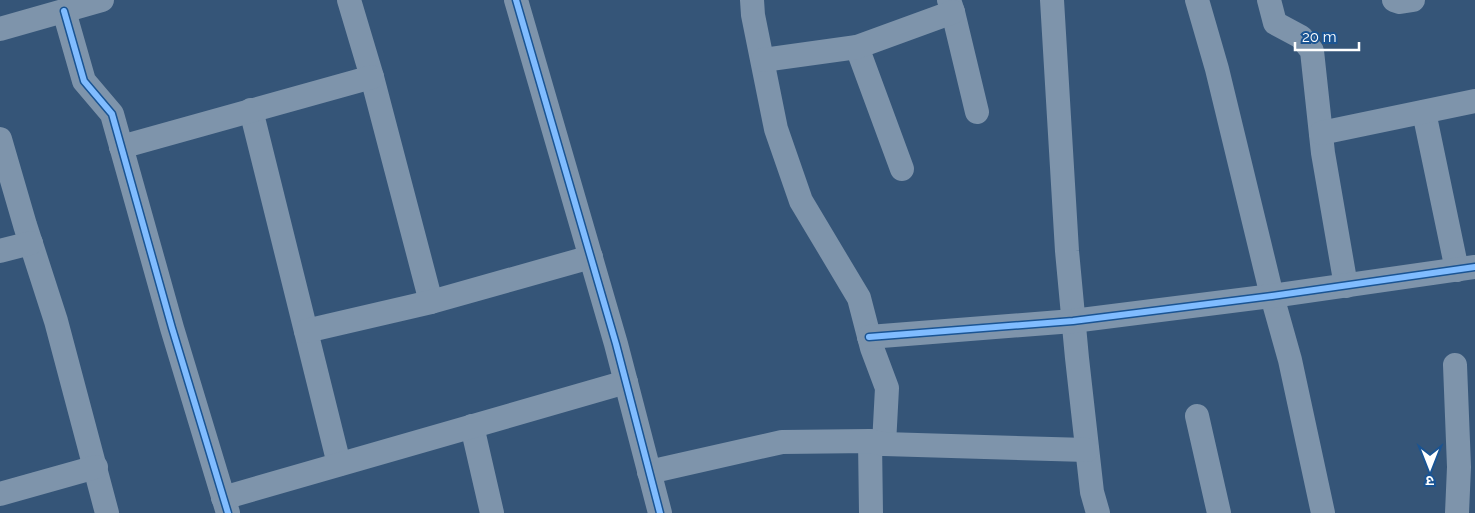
<svg xmlns="http://www.w3.org/2000/svg" width="1475" height="513" font-family="Raleway,'Noto Sans Devanagari',sans-serif">
	<rect width="100%" height="100%" fill="#355578"/>
	<g fill="none" stroke-linecap="round" stroke-linejoin="round">
		<g stroke="#7e94ab" stroke-width="24">
			<path d="M349,0L372,77L431,302"/>
			<path d="M516,0L616,344L660,513"/>
			<path d="M752,0L753,15L776,129L801,201L859,298L872,348L887,388L884,444"/>
			<path d="M949,0L953,12L977,112"/>
			<path d="M1052,0L1067,251L1077,358L1092,492L1098,513"/>
			<path d="M1197,0L1217,69L1272,296L1290,360L1323,513"/>
			<path d="M1269,0L1275,23L1301,37L1312,51L1323,153L1346,286"/>
			<path d="M1394,0L1400,2L1413,0"/>
			<path d="M64,11L84,81L112,114L172,328L228,513"/>
			<path d="M0,29L102,0"/>
			<path d="M857,47L902,169"/>
			<path d="M763,60L857,47L953,12"/>
			<path d="M251,110L339,464"/>
			<path d="M1424,112L1457,270"/>
			<path d="M1321,133L1475,101"/>
			<path d="M0,139L25,225L56,321L107,513"/>
			<path d="M121,147L372,77"/>
			<path d="M0,251L31,243"/>
			<path d="M306,331L431,302L591,257"/>
			<path d="M869,337L1073,321L1272,296L1475,267"/>
			<path d="M1455,365L1459,467L1457,513"/>
			<path d="M1197,416L1219,513"/>
			<path d="M472,426L492,513"/>
			<path d="M870,441L871,513"/>
			<path d="M649,472L782,442L870,441L884,444L1087,450"/>
			<path d="M0,494L96,467"/>
			<path d="M223,498L626,382"/>
		</g>
		<defs>
			<g id="cycleway">
				<path d="M516,0L616,344L660,513"/>
				<path d="M64,11L84,81L112,114L172,328L228,513"/>
				<path d="M869,337L1073,321L1272,296L1475,267"/>
			</g>
		</defs>
		<use href="#cycleway" stroke="#1a5493" stroke-width="9"/>
		<use href="#cycleway" stroke="#80bcff" stroke-width="6"/>
	</g>
	<g transform="translate(1430 468) rotate(180)" stroke="#1a5493" stroke-width="4" paint-order="stroke">
	<path d="M0-4L9 19L0 12L-9 19Z" fill="#ffffff"/>
	<text y="-8" font-size="14" font-weight="bold" text-anchor="middle" fill="#ffffff">उ</text>
	</g>
	<path d="M1295 42v8h64v-8" fill="none" stroke="#ffffff" stroke-width="2.5"/>
	<text x="1302" y="42" font-size="15" fill="#ffffff" stroke="#1a5493" stroke-width="4" paint-order="stroke">20 m</text>
</svg>
